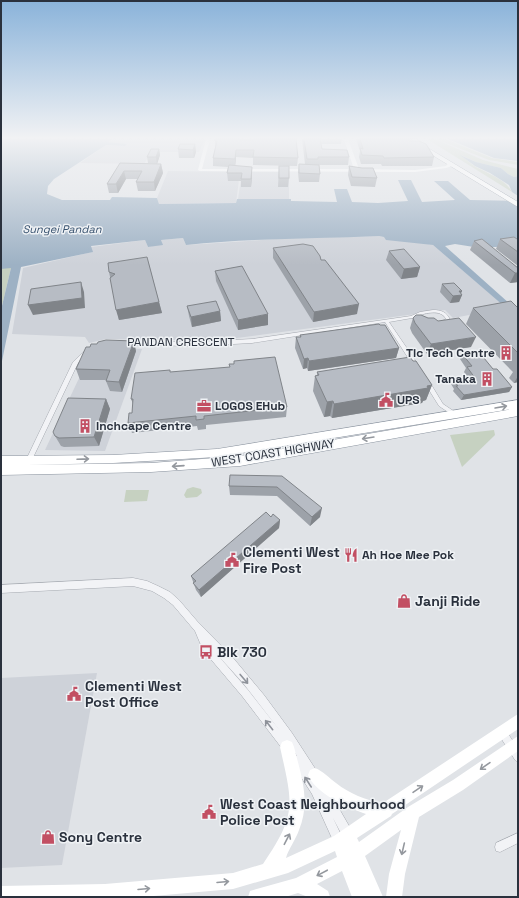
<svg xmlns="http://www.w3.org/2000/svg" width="519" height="898" font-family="'Space Grotesk',sans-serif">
	<rect width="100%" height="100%" fill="#e0e3e7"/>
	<g fill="#ced2d9">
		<path d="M113,139H205L199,152H151L144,164L80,163L106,145L124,146L127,145L107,142Z"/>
		<path d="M168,171L240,172L236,203L159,204L157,198Z"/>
		<path d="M242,172H289V199H238Z"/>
		<path d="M379,236L433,245L507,308L453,318L445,310L237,338L177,340L106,339L89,343L85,337L12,334L23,268L92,252L91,247L145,240L148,247L162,244L161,240L183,238L186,245L292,238Z"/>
		<path d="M109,347L142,349L105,451L45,450L90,355Z"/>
		<path d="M97,673L62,865L1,868V678Z"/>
	</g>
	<g fill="#c6d1c1">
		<path d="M427,139H435L483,160L518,169V176L514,177L508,174L501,168L476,162L461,155C466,159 471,164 476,167C489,174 505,179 512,192Z"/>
		<path d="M436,139H445L492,158L518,162V165L489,160Z"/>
		<path d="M6,267L11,268L1,310V269Z"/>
		<path d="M494,430L495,435L462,467L450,435Z"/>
		<path d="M193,487L201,489L202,493L197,497L186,498L184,495L187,489Z"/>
		<path d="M126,490H149L147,501L124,502Z"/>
	</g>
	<g fill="#9db1c4">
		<path d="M1,139H113L108,142L127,144L125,146L106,145L54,179L48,186L47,194L62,200H110L112,197L157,198L159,204L236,203L237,199H291V201L337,202L334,189H347L352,202L378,203L408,201L398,180H411L422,202L455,200L434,181H448L470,200L518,201V239L507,245L496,247H474L455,244L445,246L518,311V318L433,245L386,240L384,237L379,236C315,239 250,238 186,245L183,238L161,240L163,245L148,247L145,240L91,246L93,252L21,267L1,366V310L11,268L1,269Z"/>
		<path d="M448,139H518V161L494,158Z"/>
		<path d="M460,155L476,162L501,168L508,174L514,177L518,176V196L512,192L509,185L490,173L475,166Z"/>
	</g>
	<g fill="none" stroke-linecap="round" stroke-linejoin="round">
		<defs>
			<g id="street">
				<path d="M433,310C441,310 447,312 450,320L444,324H440V322L446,319C441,309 426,313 417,316L424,317V318L422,319L412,318L389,322L417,363L414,365L412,364L385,322L252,343L196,346L127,345L125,343L127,341L196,342L252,339L411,316L420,312Z"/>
				<path d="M89,348L91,349V351L78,363L30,464H26L25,462L73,362L87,349Z"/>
				<path d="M427,380L429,381L443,404L458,414L459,415L458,416H454L439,406L424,382Z"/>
				<path d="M133,578L147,581L158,586L170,592L179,600L197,621L234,659L264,695L292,733L318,773L320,776L318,779L314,780L319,788L320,786L323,784L326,786L352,831L353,835L352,839L348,840L344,839L333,818L344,841L343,845L339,846L335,845L312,794L292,763L290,760L292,757L295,755L297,756L292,748L290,751L287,753L284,751L242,696L203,650L195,631L173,605L164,598L152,591L133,586L1,593V585ZM215,652L243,683L281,732L248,690Z"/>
				<path d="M502,727L505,729L518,749V762L515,760L499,735L497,732L499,729Z"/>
				<path d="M518,833V843L500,852L496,851L495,847L496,843Z"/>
			</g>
			<g id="highway">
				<path d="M411,139H416L428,148L518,202V207L424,150Z"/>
				<path d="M518,400V408L217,457L113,463L26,465L151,463L240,456L518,408V416L240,466L151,472L1,475V456L113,455L217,449Z"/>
			</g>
		</defs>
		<use href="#street" stroke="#a6aab1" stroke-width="1"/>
		<use href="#highway" stroke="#88919d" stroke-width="1"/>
		<use href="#street" fill="#f2f3f6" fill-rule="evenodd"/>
		<g fill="#fff" fill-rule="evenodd">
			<path d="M206,139H210L202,169H354L344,139H348L359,169L415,170L446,166L449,162L452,166L446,168L415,172L200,171L198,170Z"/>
			<path d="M518,714V729L392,814L391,816L357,838L359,842L408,807L453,780L518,736V751L463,790L419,817L405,874L402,897H386L389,874L401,830L365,856L383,897H352L342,871L317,884L328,891L330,897H308L298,893L285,897H248L250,891L296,878L337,857L335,851L288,873L233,889L142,897H1V886L105,884L233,873L263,864C297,814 293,805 280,747L282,742L287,740L292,742L294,747C301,775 311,801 299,830C296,839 288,850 286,858L334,836L366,814C348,808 315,793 308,775L310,770L315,768C323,771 329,778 336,783C350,794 365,800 383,803Z"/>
		</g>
		<use href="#highway" fill="#fff" fill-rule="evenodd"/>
	</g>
	<g fill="#9da2a9">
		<path d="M302,139H342L341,144H321L322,149L349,157L348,165H319L320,174L319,182H299L298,173L299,164H305Z"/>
		<path d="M356,139H409V141L434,157L432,166H382L381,164H361L359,157L360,151Z"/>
		<path d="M242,140H253L298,158L297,166L253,165V158L236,157L235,165L252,175L251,187H241V181H228L227,173L228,167L213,166V158L215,148V141Z"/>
		<path d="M195,144L196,152L194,158H179L178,149Z"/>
		<path d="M159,149L160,155L157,164L148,163L147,157Z"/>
		<path d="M120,163L161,164L163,173L155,191H138L136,182L138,179H126L118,193H109L107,184Z"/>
		<path d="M279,166L289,178L288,187H278Z"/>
		<path d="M349,166L377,178L375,187L351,186L348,175Z"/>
		<path d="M500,239H518V266L496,249Z"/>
		<path d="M474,241L518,268V282L510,283L470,250Z"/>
		<path d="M273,248L321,260L357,314L313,322L273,258Z"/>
		<path d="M389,251L420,267L417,277L401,279L386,260Z"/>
		<path d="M147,257L159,302L162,313L119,320L109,272Z"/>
		<path d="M215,271L268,325L238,330L216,281Z"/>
		<path d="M442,284L462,291L461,293L462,295L459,302L450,303L440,292Z"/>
		<path d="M187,306L220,311L221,321L192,327L189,316Z"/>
		<path d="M473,308H518V382L514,383L509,378L513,372L466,324Z"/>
		<path d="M413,318H428L471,347L427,354L412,333L410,328Z"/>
		<path d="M300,335L399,348L396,358L308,371L307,368L303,369L295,348L296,337H300Z"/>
		<path d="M136,351L122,392L110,391L106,381V380H80L76,369Z"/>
		<path d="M462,354L493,369L512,387L509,392L461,400L453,391L454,389L451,384L453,379L461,380L469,379L464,372L466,368L460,359Z"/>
		<path d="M413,361L432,385L426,400L423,401L422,403L332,418L330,416L324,417L313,391L315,376L317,375V372Z"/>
		<path d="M170,372L287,407L286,417L206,425V429L198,430L197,426L132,433L128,423L132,413L133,404L131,399Z"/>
		<path d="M106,399L110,409L99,446L64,447L61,446L55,436Z"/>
		<path d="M282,476L320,517L310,526L277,496L230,495L229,486Z"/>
		<path d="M271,517L280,520L279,528L201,597L196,590L191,576Z"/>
	</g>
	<g fill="#808489">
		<path d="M195,144L196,152L194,158L193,150Z"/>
		<path d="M159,149L160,155L157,164L156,157Z"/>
		<path d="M236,150V157L235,168V159Z"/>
		<path d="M161,164L163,173L155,191L154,182Z"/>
		<path d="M252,167V175L251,187V179Z"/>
		<path d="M124,171L126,179L118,193L116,184Z"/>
		<path d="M420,267L417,277L401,279L404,269Z"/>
		<path d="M515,273H518V282L510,283Z"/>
		<path d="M81,282L84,292L85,308L33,315L28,305Z"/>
		<path d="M459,291H462L460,295H462L459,302L450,303L453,296Z"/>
		<path d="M159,302L162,313L119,320L116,310Z"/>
		<path d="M359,304L357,314L313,322L314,312Z"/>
		<path d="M220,311L221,321L192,327L191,317Z"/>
		<path d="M268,314V325L238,330V320Z"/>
		<path d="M476,337L471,347L427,354L431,344Z"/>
		<path d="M134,341L136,351L122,392L119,382Z"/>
		<path d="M399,348L396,358L308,371L309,361Z"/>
		<path d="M308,358L307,368L303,369L304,359Z"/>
		<path d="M518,376V382L514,383Z"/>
		<path d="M432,385L426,400L423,401L422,403L332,418L334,404Z"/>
		<path d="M512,387L509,392L461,400L464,395Z"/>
		<path d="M106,399L110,409L99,446L94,437Z"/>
		<path d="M333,401L330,416L324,417L327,402Z"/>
		<path d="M322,508L320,517L310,526L312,517Z"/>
		<path d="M280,520L279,528L201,597L199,590Z"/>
	</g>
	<g fill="#b7bcc4" stroke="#808489">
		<path d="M215,139H240V140H253V139H296L298,158L253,157L254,150H236L235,159L213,158L217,141H215Z"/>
		<path d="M304,139H320L322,149L347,150L349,157H318V159H307Z"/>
		<path d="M360,139H409V141H419L426,144L434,157L384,158L383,156L362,155L360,148L363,149Z"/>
		<path d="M180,144H195L193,150L178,149Z"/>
		<path d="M151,149H159L156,157H147Z"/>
		<path d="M120,163L161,164L154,182H136L142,171H124L116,184H107Z"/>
		<path d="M299,164L319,165L320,174L299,173Z"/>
		<path d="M229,165L252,167L251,179H241L242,173H227Z"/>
		<rect x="279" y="166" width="10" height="12"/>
		<path d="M349,166L362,168H373L377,178L352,177Z"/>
		<path d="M514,237L517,239H518V252L500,239Z"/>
		<path d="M482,239L518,268V273H515L474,241Z"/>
		<path d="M303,244L313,246L320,256L321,260H325L359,304L314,312L273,248Z"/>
		<path d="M404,249L420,267L404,269L389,251Z"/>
		<path d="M147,257L159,302L116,310L110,278L115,274L109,272L108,263Z"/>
		<path d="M242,266L268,314L238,320L215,271Z"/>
		<path d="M81,282L82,298L28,305L31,289Z"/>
		<path d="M454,283L462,291H459L462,295L453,296L442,284Z"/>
		<path d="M216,301L220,311L191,317L187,306Z"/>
		<path d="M511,301L518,308V353L473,308Z"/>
		<path d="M416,315H421L428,318H434L438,321L459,318L476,337L431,344L415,323L413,318Z"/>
		<path d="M379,324L380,325H385L399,348L309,361L308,358L304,359L296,337H301L300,335Z"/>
		<path d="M106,340L134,341L119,382L106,381L110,370L76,369L86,347H90L91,344H97L98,342Z"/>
		<path d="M479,352L493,369H497L512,387L464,395L456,386H458L453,379L460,378L461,380L475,378L467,367L472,366L462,354Z"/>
		<path d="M275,357L287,407L204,416V419L196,420V416L128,423L129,413H132L133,399H131L135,373L170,370V372L230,367L229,364H234V361Z"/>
		<path d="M410,357L413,361H416L432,385L427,386L428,388L334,404L333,401L327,402L315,376L319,375L317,372Z"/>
		<path d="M68,398L106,399L94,437L59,438L55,436L53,432Z"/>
		<path d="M230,475L282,476L322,508L312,517L277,487L229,486Z"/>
		<path d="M266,512L271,517L273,514L280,520L199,590L193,583L196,581L191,576Z"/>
	</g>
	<defs><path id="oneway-shaft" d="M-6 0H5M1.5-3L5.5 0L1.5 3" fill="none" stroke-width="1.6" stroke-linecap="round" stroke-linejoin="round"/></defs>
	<g stroke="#94989e">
		<use href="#oneway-shaft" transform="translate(501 407) rotate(-10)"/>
		<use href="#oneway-shaft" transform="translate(368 438) rotate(171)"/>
		<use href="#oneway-shaft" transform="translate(83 459) rotate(-2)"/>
		<use href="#oneway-shaft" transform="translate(178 466) rotate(176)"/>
		<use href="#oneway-shaft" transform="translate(485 766) rotate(145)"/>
		<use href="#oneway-shaft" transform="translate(418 789) rotate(-34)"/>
		<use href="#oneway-shaft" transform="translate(287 839) rotate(-63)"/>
		<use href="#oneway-shaft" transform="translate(403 849) rotate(103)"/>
		<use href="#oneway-shaft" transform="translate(322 873) rotate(152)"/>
		<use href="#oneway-shaft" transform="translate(223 882) rotate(-5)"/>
		<use href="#oneway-shaft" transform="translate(144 889) rotate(-5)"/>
	</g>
	<g stroke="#8e929a">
		<use href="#oneway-shaft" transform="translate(244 679) rotate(50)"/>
		<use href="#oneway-shaft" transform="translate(269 725) rotate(-128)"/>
		<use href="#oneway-shaft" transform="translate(308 782) rotate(-123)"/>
	</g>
	<linearGradient id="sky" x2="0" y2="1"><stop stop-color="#8ab3da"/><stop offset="0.52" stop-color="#f1f2f4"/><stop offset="1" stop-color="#f1f2f4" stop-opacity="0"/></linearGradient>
	<rect width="519" height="265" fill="url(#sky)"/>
	<defs>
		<symbol id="building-bare" viewBox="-9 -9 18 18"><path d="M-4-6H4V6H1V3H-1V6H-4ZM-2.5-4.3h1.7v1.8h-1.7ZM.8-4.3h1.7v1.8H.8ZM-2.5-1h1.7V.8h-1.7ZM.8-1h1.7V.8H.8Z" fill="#c24f63" stroke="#eff2f5" stroke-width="2.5" paint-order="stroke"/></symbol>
		<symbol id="civic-bare" viewBox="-9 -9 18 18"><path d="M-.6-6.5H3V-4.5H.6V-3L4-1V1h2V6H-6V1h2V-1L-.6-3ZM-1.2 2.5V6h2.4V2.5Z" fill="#c24f63" stroke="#eff2f5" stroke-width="2.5" paint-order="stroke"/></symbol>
		<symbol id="office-bare" viewBox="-9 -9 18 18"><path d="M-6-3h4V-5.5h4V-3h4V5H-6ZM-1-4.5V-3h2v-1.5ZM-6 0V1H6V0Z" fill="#c24f63" stroke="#eff2f5" stroke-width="2.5" paint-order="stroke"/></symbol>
		<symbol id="restaurant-bare" viewBox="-9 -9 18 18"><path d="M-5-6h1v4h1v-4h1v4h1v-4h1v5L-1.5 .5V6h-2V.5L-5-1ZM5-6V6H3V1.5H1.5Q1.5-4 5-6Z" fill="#c24f63" stroke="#eff2f5" stroke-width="2.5" paint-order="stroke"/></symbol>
		<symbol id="shop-bare" viewBox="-9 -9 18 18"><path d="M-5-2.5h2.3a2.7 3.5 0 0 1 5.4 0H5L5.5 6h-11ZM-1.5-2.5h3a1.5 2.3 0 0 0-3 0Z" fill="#c24f63" stroke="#eff2f5" stroke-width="2.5" paint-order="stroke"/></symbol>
		<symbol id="bus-bare" viewBox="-9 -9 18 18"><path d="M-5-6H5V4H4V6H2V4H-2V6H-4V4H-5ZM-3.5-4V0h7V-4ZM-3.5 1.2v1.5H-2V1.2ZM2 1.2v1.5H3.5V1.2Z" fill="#c24f63" stroke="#eff2f5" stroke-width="2.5" paint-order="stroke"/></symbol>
	</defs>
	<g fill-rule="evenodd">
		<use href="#building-bare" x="496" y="343" width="20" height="20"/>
		<use href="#building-bare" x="477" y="369" width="20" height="20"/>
		<use href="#civic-bare" x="376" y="390" width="20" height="20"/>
		<use href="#office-bare" x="194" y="396" width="20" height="20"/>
		<use href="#building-bare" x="75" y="416" width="20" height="20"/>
		<use href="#restaurant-bare" x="341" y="545" width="20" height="20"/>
		<use href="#civic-bare" x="222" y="550" width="20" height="20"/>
		<use href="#shop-bare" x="394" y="591" width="20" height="20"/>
		<use href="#bus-bare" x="196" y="642" width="20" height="20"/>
		<use href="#civic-bare" x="64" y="684" width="20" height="20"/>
		<use href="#civic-bare" x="199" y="802" width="20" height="20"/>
		<use href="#shop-bare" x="38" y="827" width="20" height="20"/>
	</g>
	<g text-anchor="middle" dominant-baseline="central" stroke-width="3" stroke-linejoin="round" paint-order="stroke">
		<g font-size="11" font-style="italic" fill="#37516e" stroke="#eff2f5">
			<text x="62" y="229">Sungei Pandan</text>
		</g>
		<g font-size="12" fill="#2a313d" stroke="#eff2f5">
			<text x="181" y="342">PANDAN CRESCENT</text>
			<text transform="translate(273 453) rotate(-9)">WEST COAST HIGHWAY</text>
		</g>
		<g font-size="12" font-weight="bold" fill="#2a313d" stroke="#eff2f5" text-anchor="start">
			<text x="495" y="353" text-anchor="end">Tic Tech Centre</text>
			<text x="476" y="379" text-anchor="end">Tanaka</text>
			<text x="397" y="400">UPS</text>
			<text x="215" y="406">LOGOS EHub</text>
			<text x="96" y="426">Inchcape Centre</text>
			<text x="362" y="555">Ah Hoe Mee Pok</text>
		</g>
		<g font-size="14" font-weight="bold" fill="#2a313d" stroke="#eff2f5" text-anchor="start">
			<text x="243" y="552">Clementi West<tspan x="243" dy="16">Fire Post</tspan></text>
			<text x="415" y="601">Janji Ride</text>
			<text x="217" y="652">Blk 730</text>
			<text x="85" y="686">Clementi West<tspan x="85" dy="16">Post Office</tspan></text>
			<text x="220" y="804">West Coast Neighbourhood<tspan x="220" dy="16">Police Post</tspan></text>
			<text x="59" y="837">Sony Centre</text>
		</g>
	</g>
	<rect width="519" height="898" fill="none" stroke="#2a313d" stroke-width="4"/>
</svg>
